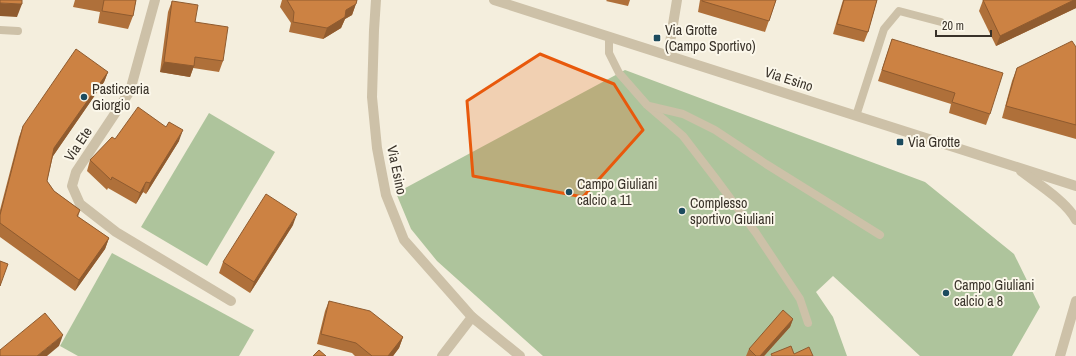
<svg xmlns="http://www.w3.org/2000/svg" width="1076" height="356" font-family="'Archivo Narrow',sans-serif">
	<rect width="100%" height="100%" fill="#f4eedd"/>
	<g fill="#aec49c">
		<path d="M625,70L925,182L1014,254L1040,307L1012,356H920L833,276L816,292L833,317L847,356H543L437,261L411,229L396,193Z"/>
		<path d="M209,113L275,152L207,266L141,227Z"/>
		<path d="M112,253L254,330L239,356H78L60,346Z"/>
	</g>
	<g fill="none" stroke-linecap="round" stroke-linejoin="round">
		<g stroke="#cdc1a8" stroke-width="8">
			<path d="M0,30L18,31"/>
			<path d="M609,37V53L619,73L647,105L683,136L716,179L756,233L800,299L808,323"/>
			<path d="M649,106L683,114L715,130L766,164L880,235"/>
			<path d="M856,116L884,29L899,11L941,22"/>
		</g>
		<g stroke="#cdc1a8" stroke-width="10">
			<path d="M155,0L130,91L76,172L72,186L80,204L116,232L231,301"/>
			<path d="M376,0L374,30L372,97L377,148L386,195L404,240L472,317L442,356"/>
			<path d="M668,55L677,0"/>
			<path d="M472,317L520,356"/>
		</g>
		<g stroke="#cdc1a8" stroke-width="10">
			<path d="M494,0L1076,186"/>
			<path d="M1021,171C1038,184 1066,201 1076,220"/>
			<path d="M1060,356L1076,301"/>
		</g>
	</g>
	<g fill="#af703a">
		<path d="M75,0H136L133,16L128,29L98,23L100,12L73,7Z"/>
		<path d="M282,0H357L352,15L345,19L341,28L323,39L289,32L291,23L280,7Z"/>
		<path d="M607,0H630L628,6L606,1Z"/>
		<path d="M700,0H776L765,32L698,12Z"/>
		<path d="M843,0H877L868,32L864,42L833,34Z"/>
		<path d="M983,0H1076V8L996,46L979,11Z"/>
		<path d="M172,1L195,22L223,61L219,72L193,68L190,77L160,72L168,12Z"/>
		<path d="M892,39L990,114L986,125L949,113L951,104L878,81Z"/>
		<path d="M1076,47V139L1002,118L1012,81L1017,68Z"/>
		<path d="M108,72L104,82L53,156L47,181L54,191L80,210L78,217L109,238L105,249L75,291L0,237V210L19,137L23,126Z"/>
		<path d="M115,139L179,141L146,194L143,192L136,204L108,188L107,190L87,171L90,160Z"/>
		<path d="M293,225L250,293L219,273L223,262Z"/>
		<path d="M329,301L403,337L399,348L393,356H355L352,353L317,344L325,311Z"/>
		<path d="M793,319L790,327L764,356H746L749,349Z"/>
	</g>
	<g fill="#8f5b2f">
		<path d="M1074,0H1076V8L996,46L1000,36Z"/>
		<path d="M0,3L22,4L17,17L0,16Z"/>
		<path d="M356,4L352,15L345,19L341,28L323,39L327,28L346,10Z"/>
		<path d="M164,62L194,66L190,77L160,72Z"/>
		<path d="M108,72L104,82L51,159L54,148Z"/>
		<path d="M183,130L179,141L146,194L150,183Z"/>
		<path d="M146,182L143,192L136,204L140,193Z"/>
		<path d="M297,214L293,225L250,293L254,282Z"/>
		<path d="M109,238L105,249L75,291L79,280Z"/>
		<path d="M793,319L790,327L764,356H760Z"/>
		<path d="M63,335L59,346L47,356H37Z"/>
		<path d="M403,337L399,348L393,356H388Z"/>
	</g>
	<g fill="#cc8243" stroke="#8f5b2f">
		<path d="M0,0H22V4L0,3Z"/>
		<path d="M104,0H136L133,16L102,11Z"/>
		<path d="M287,0H357L356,4L346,10L345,17L327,28L293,22L294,12Z"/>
		<path d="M702,0H776L769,21L702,1Z"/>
		<path d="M844,0H877L868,32L837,24Z"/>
		<path d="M983,0H1074L1000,36Z"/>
		<path d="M172,1L198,5L195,22L228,27L223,61L195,57L194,66L164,62Z"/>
		<path d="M892,39L1003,73L990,114L952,102L955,93L882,70Z"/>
		<path d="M1072,41L1076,47V125L1006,106L1017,68Z"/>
		<path d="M76,49L108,72L54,148L47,181L54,191L80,210L77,216L109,238L79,280L0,223V215L23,126Z"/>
		<path d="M138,107L166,127L169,122L183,130L150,183L146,182L140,193L112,177L111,180L90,160L112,137L115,139Z"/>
		<path d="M266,194L297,214L254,282L223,262Z"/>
		<path d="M0,261L8,264L0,286Z"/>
		<path d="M329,301L370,311L403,337L388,356H372L356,343L321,334Z"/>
		<path d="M783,310L793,319L760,356H756L749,349Z"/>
		<path d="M45,313L63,335L37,356H0V350Z"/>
		<path d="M791,346L794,354L809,347L813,356H772L771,354Z"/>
		<path d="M319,350L326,356H313Z"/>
	</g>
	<path fill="#e8590c" fill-opacity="0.2" stroke="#e8590c" stroke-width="3" stroke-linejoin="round" d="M540,54L614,84L643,130L583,197L473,176L467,101Z"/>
	<g fill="#1c4b5e" stroke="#fbf7ea" stroke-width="1.5">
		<rect x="653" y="34" width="8" height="8" rx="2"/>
		<circle cx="84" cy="97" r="4"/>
		<rect x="896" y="138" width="8" height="8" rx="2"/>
		<circle cx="569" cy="192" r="4"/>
		<circle cx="682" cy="211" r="4"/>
		<circle cx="946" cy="293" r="4"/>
	</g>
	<g text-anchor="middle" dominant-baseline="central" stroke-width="4" stroke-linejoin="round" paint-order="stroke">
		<g font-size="14" fill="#393229" stroke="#fbf7ea" text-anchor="start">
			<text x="665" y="30">Via Grotte<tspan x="665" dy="16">(Campo Sportivo)</tspan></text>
			<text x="92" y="89">Pasticceria<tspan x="92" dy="16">Giorgio</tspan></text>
			<text x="908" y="142">Via Grotte</text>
			<text x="577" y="184">Campo Giuliani<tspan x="577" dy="16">calcio a 11</tspan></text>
			<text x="690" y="203">Complesso<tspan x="690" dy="16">sportivo Giuliani</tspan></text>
			<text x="954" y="285">Campo Giuliani<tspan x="954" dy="16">calcio a 8</tspan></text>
		</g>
		<g font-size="14" fill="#393229" stroke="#fbf7ea">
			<text transform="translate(789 79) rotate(18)">Via Esino</text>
			<text transform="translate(78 144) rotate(-56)">Via Ete</text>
			<text transform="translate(397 170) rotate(78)">Via Esino</text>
		</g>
	</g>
	<path d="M936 30v6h55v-6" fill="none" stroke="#393229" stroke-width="2"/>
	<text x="942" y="30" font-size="12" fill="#393229" stroke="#fbf7ea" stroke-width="3" paint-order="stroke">20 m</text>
</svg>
